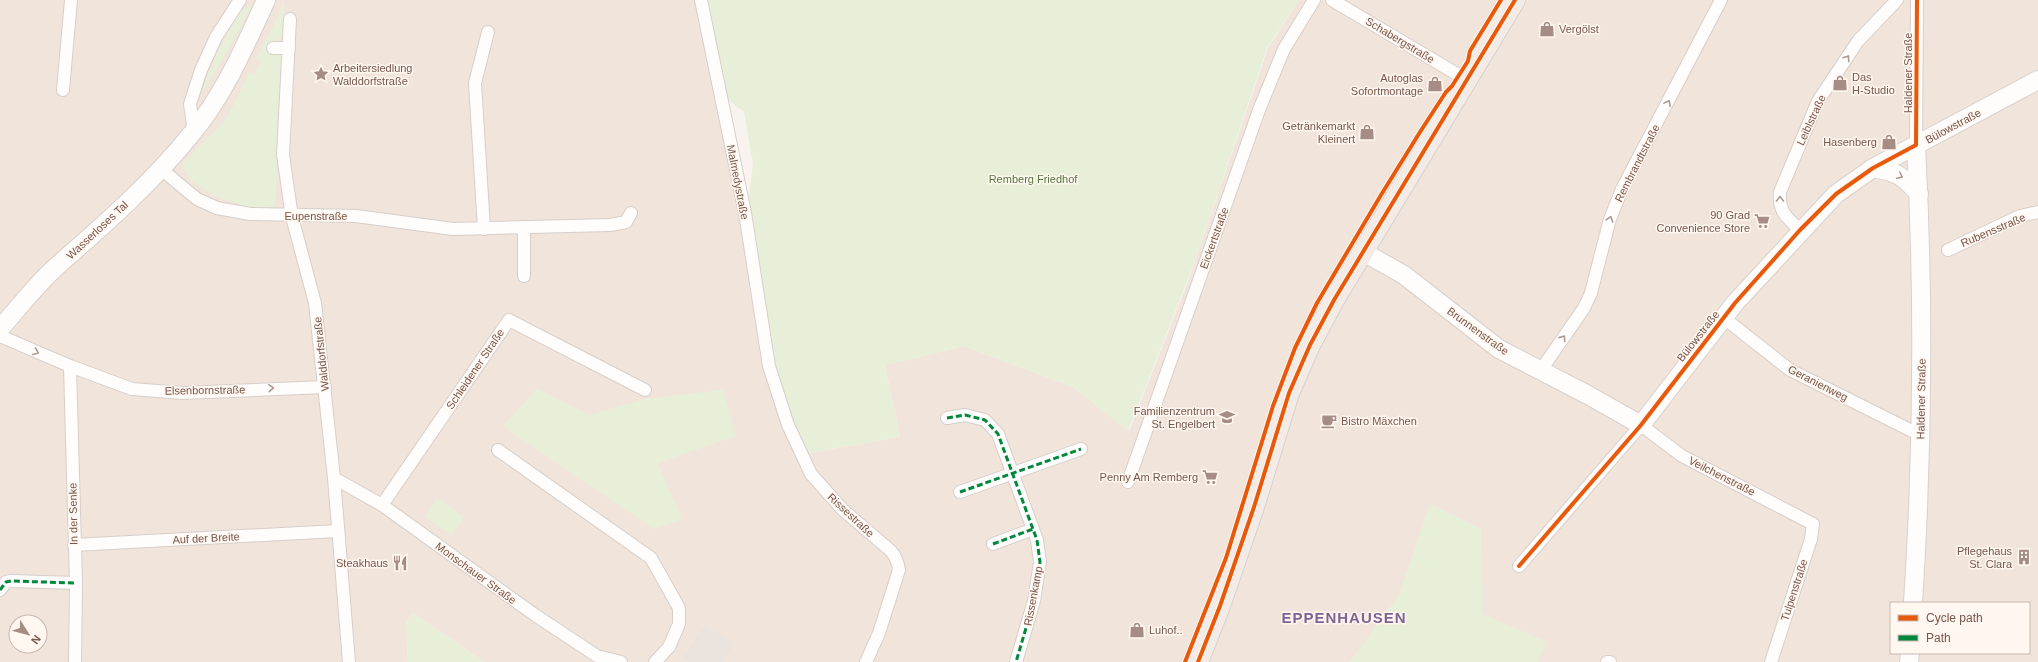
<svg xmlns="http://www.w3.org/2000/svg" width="2038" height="662" font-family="Helvetica,sans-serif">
	<rect width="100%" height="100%" fill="#f8f3ee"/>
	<g fill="#f1e5db" fill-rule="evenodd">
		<path d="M0,0H701L811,474L898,565L865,662H484L413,613L406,623L408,662H0ZM16,622H40V646H16Z"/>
		<path d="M1299,0H2038V662H867L899,564L842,509L803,454L900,437L885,365L964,346L1073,387L1129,431L1189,279L1268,48ZM1891,603H2029V653H1891Z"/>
	</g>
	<path fill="#ebe3de" d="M705,625L734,644L722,662H689L683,658Z"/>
	<g fill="#e8efd9">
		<path d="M284,0L286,36L270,42V50L281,53L283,58L275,208H251L214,196L190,179L182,164L223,123L234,105L249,72L254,75L261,62L256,58L273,27Z"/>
		<path d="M704,0H1299L1267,48L1194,264L1128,431L1073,387L964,346L885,365L900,437L803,454L769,365L747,212L753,163L744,112L722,95Z"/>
		<path d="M252,5L224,57L200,96L215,57L240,11Z"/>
		<path d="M537,389L589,415L646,399L723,390L736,436L657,463L682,519L654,529L503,426Z"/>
		<path d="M437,498L464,517L452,535L425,517Z"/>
		<path d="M1430,504L1481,529L1483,614L1546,642L1538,662H1350L1399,595Z"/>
		<path d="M413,613L484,662H408L406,623Z"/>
	</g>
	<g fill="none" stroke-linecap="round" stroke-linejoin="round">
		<defs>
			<g id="street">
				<path d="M701,0L745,213L769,366L788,425L811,474L842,509L891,551C896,557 898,562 899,570L879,633L866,662"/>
				<path d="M1332,0L1467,80"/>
				<path d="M290,19L283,155L292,217L315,303L334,478L349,662"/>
				<path d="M273,48H289"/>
				<path d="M63,90L71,0"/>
				<path d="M194,131L190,104L201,70L216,37L240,0"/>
				<path d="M1916,145L1917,0"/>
				<path d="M161,169L197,199L217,208L250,214L356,216L453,229L610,225L626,222L631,213"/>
				<path d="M484,229L475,83L488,32"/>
				<path d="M1800,230C1787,217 1778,212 1780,192L1818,101L1858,41L1897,0"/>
				<path d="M1948,250L2020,216L2038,212"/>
				<path d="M524,276V227"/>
				<path d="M1724,318L1790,370L1920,435"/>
				<path d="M0,336L70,366L132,389L182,393L325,387"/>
				<path d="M70,366L76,583L75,662"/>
				<path d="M1541,370L1584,308L1591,293L1610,219L1622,189L1721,0"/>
				<path d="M947,418L965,415L985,420L998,434L1037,540L1040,562L1034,601L1016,662"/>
				<path d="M498,450L651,558L679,608V624L669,647L655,662"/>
				<path d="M334,478L382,505L535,615L597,656L621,662"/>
				<path d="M1128,482L1259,110L1284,49L1314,0"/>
				<path d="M960,492L1081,449"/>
				<path d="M382,505L509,320L645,390"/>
				<path d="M993,544L1033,529"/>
				<path d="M74,545L338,531"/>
				<path d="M1519,566L1641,425L1682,456L1813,524L1811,539L1771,662"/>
				<path d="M0,590L6,582L11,581L76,583"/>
				<path d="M1607,662H1610"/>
			</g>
			<g id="secondary">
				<path d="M1873,168C1898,172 1903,176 1919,194"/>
				<path d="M1363,252L1404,275L1499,349L1588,395L1641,425L1735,303L1836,194L1873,168L2038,80"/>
				<path d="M0,329C18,308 36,285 57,266C105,224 153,182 193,132C225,93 245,46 266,0"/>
				<path d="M1913,603C1923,450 1924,298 1916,145"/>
				<path d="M1909,662L1910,653"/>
			</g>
			<path id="primary" d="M1198,662L1220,606L1254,507L1289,393L1310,345L1334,300L1515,0"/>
		</defs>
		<use href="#street" stroke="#d7ceca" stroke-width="14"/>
		<use href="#secondary" stroke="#d9d0cb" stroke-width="20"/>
		<use href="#primary" stroke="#dacfcb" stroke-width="22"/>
		<use href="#street" stroke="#fefdfc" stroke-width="12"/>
		<use href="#secondary" stroke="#fefdfc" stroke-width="18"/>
		<use href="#primary" stroke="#f3ece6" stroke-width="20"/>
		<g stroke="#00873e" stroke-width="3" stroke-dasharray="6 3" stroke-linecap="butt">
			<path d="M947,418L965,415L985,420L998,434L1037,540L1040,562L1034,601L1016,662"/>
			<path d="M960,492L1081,449"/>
			<path d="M993,544L1033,529"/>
			<path d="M0,590L6,582L11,581L76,583"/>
		</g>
		<defs>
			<g id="cycleway">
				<path d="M1519,566L1641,425L1735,303L1800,230L1836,194L1873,168L1916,145L1917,0"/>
				<path d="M1185,662L1226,558L1273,406L1295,348L1317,303L1381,195L1420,132L1446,92L1452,86L1468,61L1470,51L1501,0"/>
				<path d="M1198,662L1220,606L1254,507L1289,393L1310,345L1334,300L1515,0"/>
			</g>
		</defs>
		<use href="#cycleway" stroke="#fff7f0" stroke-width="6"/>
		<use href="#cycleway" stroke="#e8590c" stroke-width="4"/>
	</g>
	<defs><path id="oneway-chevron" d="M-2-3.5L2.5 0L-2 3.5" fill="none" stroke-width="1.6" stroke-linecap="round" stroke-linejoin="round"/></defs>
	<g stroke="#ae9992">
		<use href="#oneway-chevron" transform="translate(1847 58) rotate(-56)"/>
		<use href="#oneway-chevron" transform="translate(1668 103) rotate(-62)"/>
		<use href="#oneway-chevron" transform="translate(1900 176) rotate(26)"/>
		<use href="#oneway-chevron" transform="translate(1780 199) rotate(-90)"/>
		<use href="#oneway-chevron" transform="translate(1610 219) rotate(-73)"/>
		<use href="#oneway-chevron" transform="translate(1563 338) rotate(-55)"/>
		<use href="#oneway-chevron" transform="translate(36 352) rotate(23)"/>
		<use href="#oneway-chevron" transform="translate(271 388) rotate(-3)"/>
	</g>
	<defs>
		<symbol id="shop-bare" viewBox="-9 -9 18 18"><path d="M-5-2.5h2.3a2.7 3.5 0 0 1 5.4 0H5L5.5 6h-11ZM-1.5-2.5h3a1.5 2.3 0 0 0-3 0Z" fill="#a58d85" stroke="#fff7f0" stroke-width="2.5" paint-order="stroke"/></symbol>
		<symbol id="sight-bare" viewBox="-9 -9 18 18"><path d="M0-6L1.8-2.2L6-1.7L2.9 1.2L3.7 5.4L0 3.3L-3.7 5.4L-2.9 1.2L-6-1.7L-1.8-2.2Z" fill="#a58d85" stroke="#fff7f0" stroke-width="2.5" paint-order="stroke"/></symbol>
		<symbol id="supermarket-bare" viewBox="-9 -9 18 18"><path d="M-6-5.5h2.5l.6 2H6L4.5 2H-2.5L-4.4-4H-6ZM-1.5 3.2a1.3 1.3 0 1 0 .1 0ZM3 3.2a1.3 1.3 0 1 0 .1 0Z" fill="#a58d85" stroke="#fff7f0" stroke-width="2.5" paint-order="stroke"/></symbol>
		<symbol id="school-bare" viewBox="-9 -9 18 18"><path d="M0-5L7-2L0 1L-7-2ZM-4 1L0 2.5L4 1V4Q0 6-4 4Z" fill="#a58d85" stroke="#fff7f0" stroke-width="2.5" paint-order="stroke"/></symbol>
		<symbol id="cafe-bare" viewBox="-9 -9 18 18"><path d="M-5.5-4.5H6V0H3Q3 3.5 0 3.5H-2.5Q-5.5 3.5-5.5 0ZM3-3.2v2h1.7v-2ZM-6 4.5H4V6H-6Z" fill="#a58d85" stroke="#fff7f0" stroke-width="2.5" paint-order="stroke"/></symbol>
		<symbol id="building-bare" viewBox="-9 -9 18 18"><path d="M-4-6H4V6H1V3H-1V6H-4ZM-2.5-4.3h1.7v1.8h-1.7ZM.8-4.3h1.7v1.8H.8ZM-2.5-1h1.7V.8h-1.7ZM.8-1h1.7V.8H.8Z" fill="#a58d85" stroke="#fff7f0" stroke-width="2.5" paint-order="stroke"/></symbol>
		<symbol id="restaurant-bare" viewBox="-9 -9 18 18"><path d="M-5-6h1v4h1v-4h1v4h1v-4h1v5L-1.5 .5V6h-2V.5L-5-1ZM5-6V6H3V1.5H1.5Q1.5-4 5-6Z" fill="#a58d85" stroke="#fff7f0" stroke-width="2.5" paint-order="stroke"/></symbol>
	</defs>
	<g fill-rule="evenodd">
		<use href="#shop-bare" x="1536" y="18" width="22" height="22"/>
		<use href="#sight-bare" x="310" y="63" width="22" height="22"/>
		<use href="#shop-bare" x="1829" y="72" width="22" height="22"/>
		<use href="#shop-bare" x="1424" y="73" width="22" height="22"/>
		<use href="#shop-bare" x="1356" y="121" width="22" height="22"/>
		<use href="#shop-bare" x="1878" y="131" width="22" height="22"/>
		<use href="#supermarket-bare" x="1751" y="210" width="22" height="22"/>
		<use href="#school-bare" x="1216" y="406" width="22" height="22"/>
		<use href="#cafe-bare" x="1318" y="410" width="22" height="22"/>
		<use href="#supermarket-bare" x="1199" y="466" width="22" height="22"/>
		<use href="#building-bare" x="2013" y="546" width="22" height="22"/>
		<use href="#restaurant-bare" x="389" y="552" width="22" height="22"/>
		<use href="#shop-bare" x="1126" y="619" width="22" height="22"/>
	</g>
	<g text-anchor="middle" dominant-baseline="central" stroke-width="3" stroke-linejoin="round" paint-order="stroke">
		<g font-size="11" fill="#78564c" stroke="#fff7f0" text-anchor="end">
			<text x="1559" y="29" text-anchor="start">Vergölst</text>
			<text x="333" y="68" text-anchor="start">Arbeitersiedlung<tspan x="333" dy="13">Walddorfstraße</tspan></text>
			<text x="1852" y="77" text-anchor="start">Das<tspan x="1852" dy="13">H-Studio</tspan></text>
			<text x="1423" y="78">Autoglas<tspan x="1423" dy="13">Sofortmontage</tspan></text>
			<text x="1355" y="126">Getränkemarkt<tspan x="1355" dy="13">Kleinert</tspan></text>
			<text x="1877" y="142">Hasenberg</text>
			<text x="1750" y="215">90 Grad<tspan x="1750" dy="13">Convenience Store</tspan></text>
			<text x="1215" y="411">Familienzentrum<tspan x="1215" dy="13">St. Engelbert</tspan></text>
			<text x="1341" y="421" text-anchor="start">Bistro Mäxchen</text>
			<text x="1198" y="477">Penny Am Remberg</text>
			<text x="2012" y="551">Pflegehaus<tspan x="2012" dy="13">St. Clara</tspan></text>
			<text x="388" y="563">Steakhaus</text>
			<text x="1149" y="630" text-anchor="start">Luhof..</text>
		</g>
		<g font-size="11" fill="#78564c" stroke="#fff7f0">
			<text transform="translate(1400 40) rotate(31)">Schabergstraße</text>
			<text transform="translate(1908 73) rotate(-90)">Haldener Straße</text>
			<text transform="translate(1811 120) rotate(-65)">Leiblstraße</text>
			<text transform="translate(1953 126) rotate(-28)">Bülowstraße</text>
			<text transform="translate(1637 163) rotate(-63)">Rembrandtstraße</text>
			<text transform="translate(738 182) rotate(79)">Malmedystraße</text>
			<text x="316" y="216">Eupenstraße</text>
			<text transform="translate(97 230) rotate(-43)">Wasserloses Tal</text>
			<text transform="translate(1993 230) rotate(-23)">Rubensstraße</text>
			<text transform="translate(1214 238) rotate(-70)">Eickertstraße</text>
			<text transform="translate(1478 331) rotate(36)">Brunnenstraße</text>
			<text transform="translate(1698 336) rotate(-52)">Bülowstraße</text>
			<text transform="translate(321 354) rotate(-96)">Walddorfstraße</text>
			<text transform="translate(475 369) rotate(-56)">Schleidener Straße</text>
			<text transform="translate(1818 383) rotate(27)">Geranienweg</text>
			<text transform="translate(205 390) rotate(-1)">Elsenbornstraße</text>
			<text transform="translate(1921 399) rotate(-89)">Haldener Straße</text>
			<text transform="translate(1722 476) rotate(27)">Veilchenstraße</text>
			<text transform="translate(73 514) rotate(-91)">In der Senke</text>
			<text transform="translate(851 515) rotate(43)">Rissestraße</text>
			<text transform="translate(206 538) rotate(-3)">Auf der Breite</text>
			<text transform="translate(476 573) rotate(36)">Monschauer Straße</text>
			<text transform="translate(1794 590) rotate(-72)">Tulpenstraße</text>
			<text transform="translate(1033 596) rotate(-79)">Rissenkamp</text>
		</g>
		<g font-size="11" fill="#587841" stroke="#fff7f0">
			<text x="1033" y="179">Remberg Friedhof</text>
		</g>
		<g font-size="15" font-weight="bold" letter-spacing="1" fill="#7d6494" stroke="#fff7f0">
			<text x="1344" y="617">EPPENHAUSEN</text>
		</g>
	</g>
	<rect x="1890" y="602" width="140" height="52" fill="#fff7f0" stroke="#c9b7ae"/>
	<rect x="1898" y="615" width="20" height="6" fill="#e8590c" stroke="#c9b7ae"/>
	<text x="1926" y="622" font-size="12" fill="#78564c">Cycle path</text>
	<rect x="1898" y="635" width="20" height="6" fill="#00873e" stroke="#c9b7ae"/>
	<text x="1926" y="642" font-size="12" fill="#78564c">Path</text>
	<g transform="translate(28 634) rotate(126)"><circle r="19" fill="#fff7f0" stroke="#c9b7ae"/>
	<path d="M0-3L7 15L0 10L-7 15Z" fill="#a58d85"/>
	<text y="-6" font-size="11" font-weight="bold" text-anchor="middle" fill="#78564c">N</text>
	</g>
</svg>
